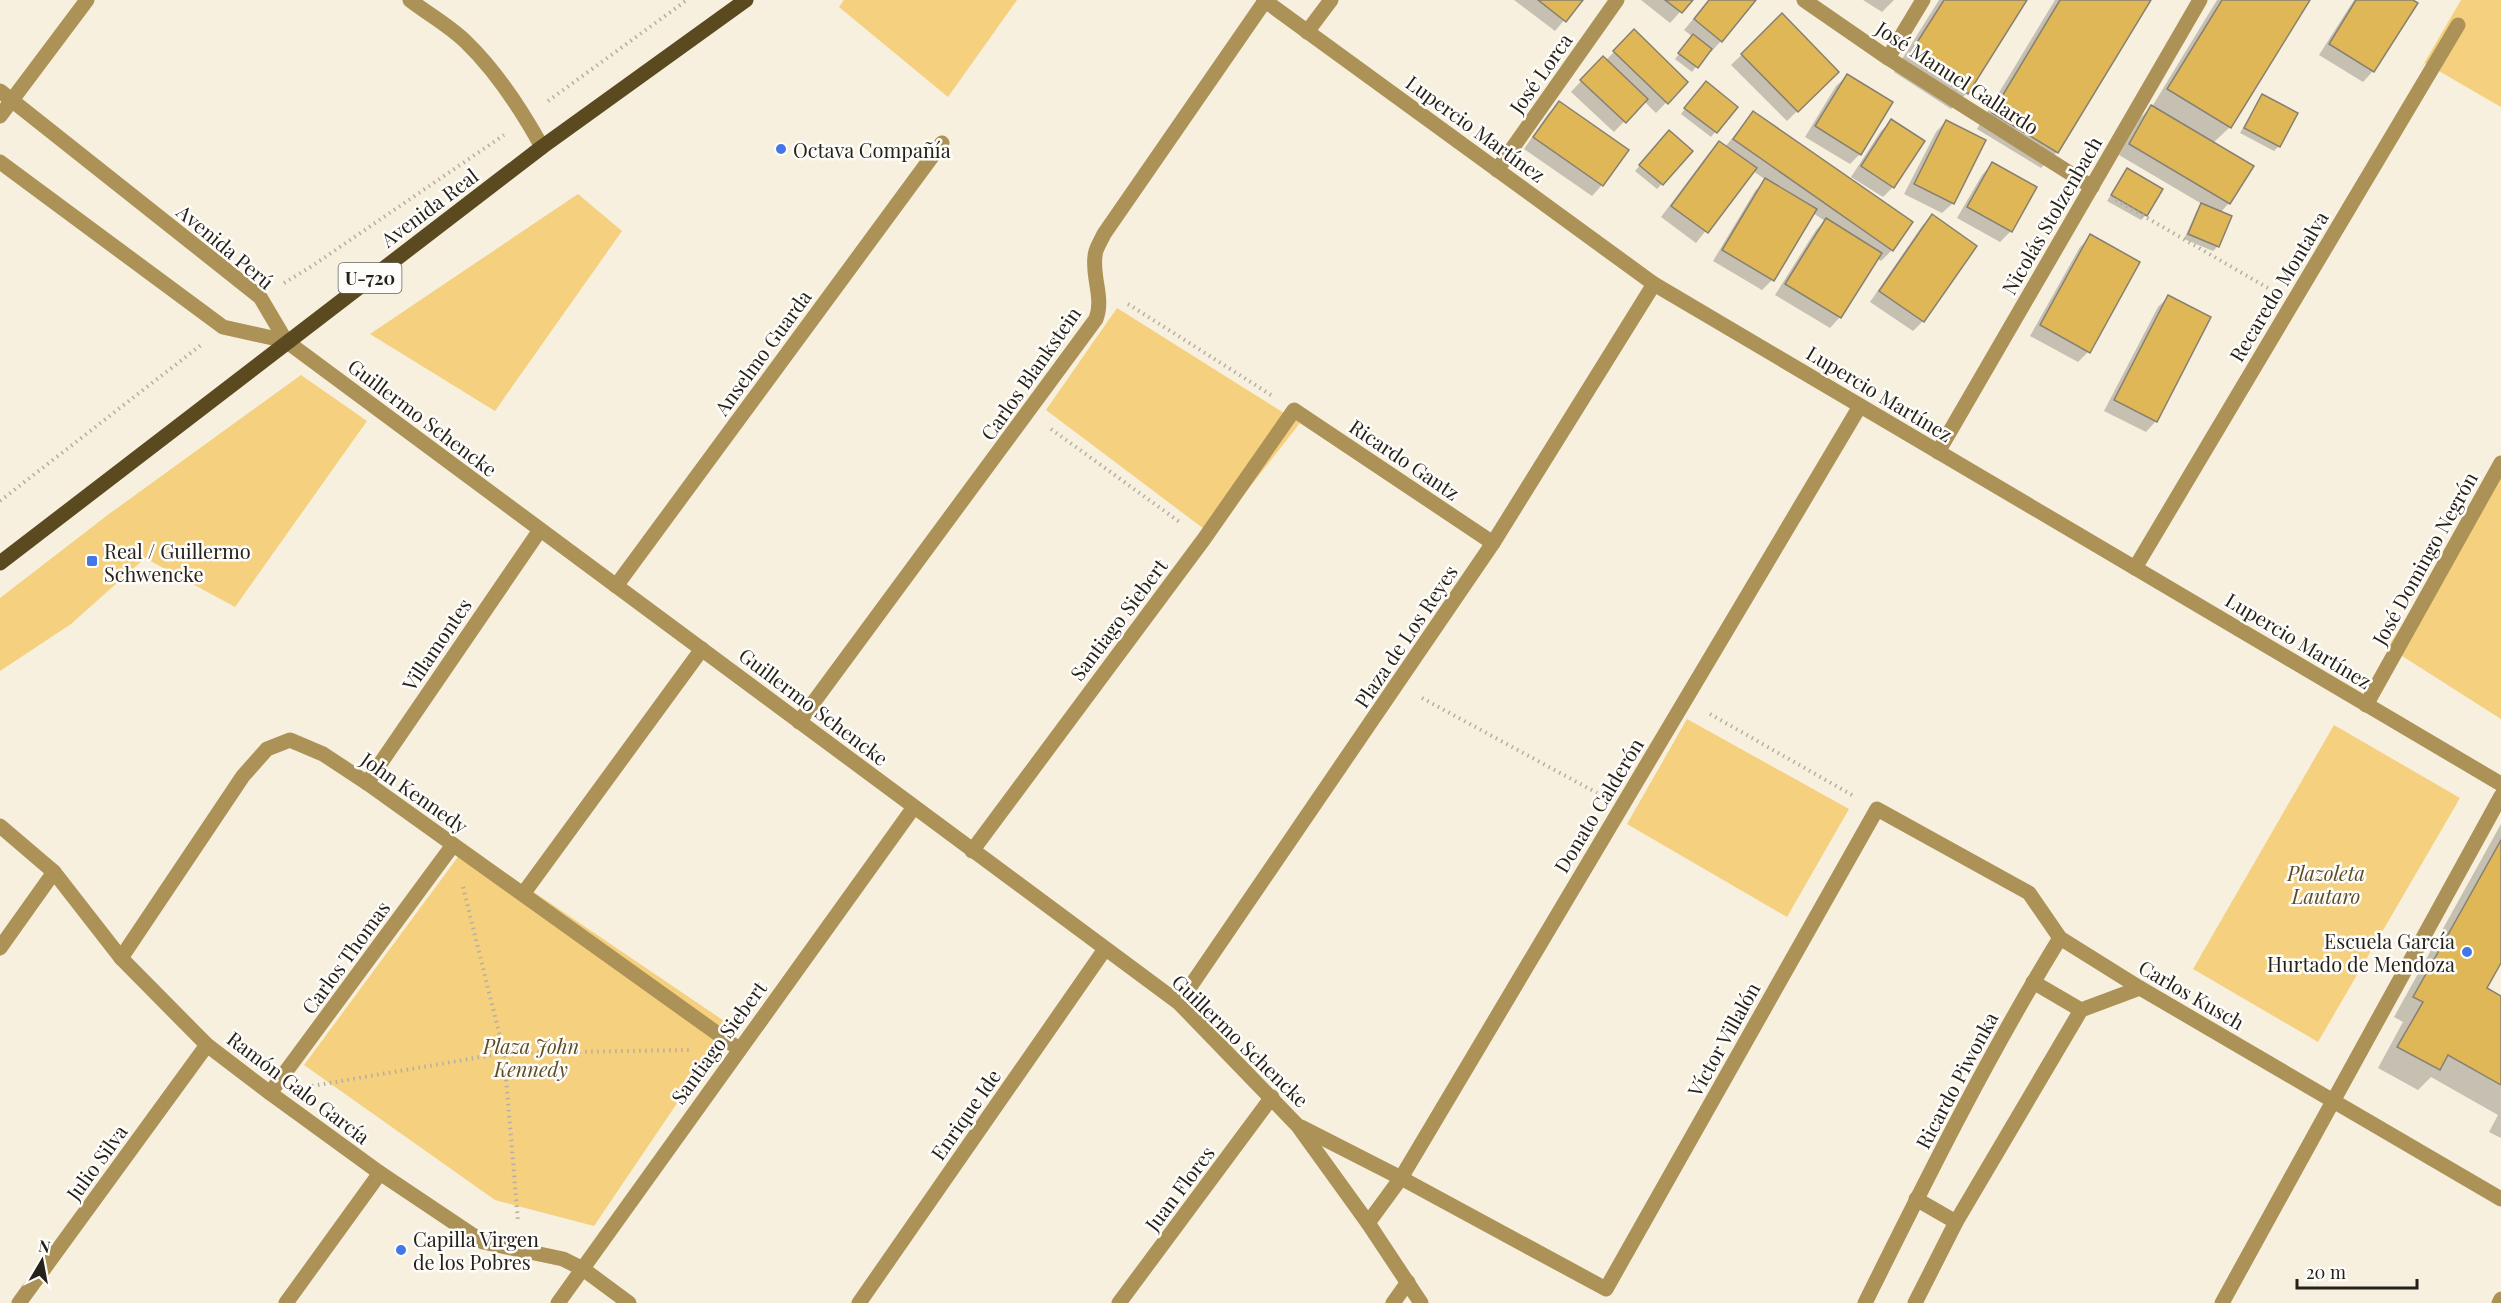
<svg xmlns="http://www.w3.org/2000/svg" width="2501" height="1303" font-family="'Playfair Display',serif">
	<rect width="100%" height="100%" fill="#f7f0df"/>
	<g fill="#f5d07e">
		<path d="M844,0H1017L948,97L839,7Z"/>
		<path d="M2461,0H2501V107L2425,63L2419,72Z"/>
		<path d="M578,194L622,231L495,411L370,334Z"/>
		<path d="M1117,308L1300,423L1212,535L1046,410Z"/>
		<path d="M301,375L367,421L235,607L145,558L71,624L0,671V598L109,514Z"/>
		<path d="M2501,472V719L2388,647Z"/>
		<path d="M1687,719L1849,809L1787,917L1627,824Z"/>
		<path d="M2334,725L2460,798L2318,1042L2193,969Z"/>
		<path d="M466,846L730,1025L594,1226L495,1200L304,1065Z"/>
	</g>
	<g fill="#0003">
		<path d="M1514,0H1581L1555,31Z"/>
		<path d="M1641,0H1691L1670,23Z"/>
		<path d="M1709,0H1754L1721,41L1711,52L1709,50L1692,72L1675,59L1693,37L1684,30Z"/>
		<path d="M1863,0H1894L1882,12Z"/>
		<path d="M1939,0H2025L1967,93L1951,109L1894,72Z"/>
		<path d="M2055,0H2149L2057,152L2041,168L1977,129Z"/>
		<path d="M2217,0H2308L2230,127L2213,143L2229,203L2220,213L2218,246L2213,251L2184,239L2197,210L2202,204L2119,155L2141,117L2153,105Z"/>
		<path d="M2354,0H2410L2373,71L2363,82L2319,55Z"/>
		<path d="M1782,16L1837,72L1787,121L1731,65Z"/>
		<path d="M1634,32L1686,82L1656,113L1644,101L1614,132L1571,92L1593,68L1606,60Z"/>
		<path d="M1847,76L1860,154L1850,164L1805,137L1836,86Z"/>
		<path d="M1701,88L1736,107L1711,137L1681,114Z"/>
		<path d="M2262,96L2279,146L2274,151L2240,133L2258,101Z"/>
		<path d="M1559,103L1602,185L1592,196L1524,149L1548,114Z"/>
		<path d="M1753,113L1892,250L1881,261L1877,258L1840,317L1830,328L1775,295L1816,230L1825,221L1813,213L1772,280L1762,290L1713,261L1755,191L1766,180L1753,171L1696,243L1661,217L1709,153L1720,143L1725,147Z"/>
		<path d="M1892,121L1893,187L1883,197L1851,177L1881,131Z"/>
		<path d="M1946,121L1953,203L1942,213L1904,194L1936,132Z"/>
		<path d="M1664,137L1691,152L1657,189L1635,171Z"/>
		<path d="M1992,164L2011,231L2000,242L1957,218L1982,175Z"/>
		<path d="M2127,170L2146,215L2141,220L2107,201Z"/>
		<path d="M1932,216L1923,321L1913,331L1870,302L1922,226Z"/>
		<path d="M2091,236L2088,352L2078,362L2030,336L2080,247Z"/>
		<path d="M2168,297L2156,421L2146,432L2104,411L2158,307Z"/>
		<path d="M2501,824V960L2485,989L2501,998V1138L2489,1132L2498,1115L2431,1077L2418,1090L2378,1068L2403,1022L2394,1017Z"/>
	</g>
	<g fill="#e0b756" stroke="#878071" stroke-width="1.5">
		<path d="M1538,0H1583L1566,22Z"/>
		<path d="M1665,0H1693L1682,13Z"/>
		<path d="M1709,0H1756L1722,42L1694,19Z"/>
		<path d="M1944,0H2027L1968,94L1909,55Z"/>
		<path d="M2060,0H2151L2058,153L1992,113Z"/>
		<path d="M2222,0H2310L2231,128L2167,89Z"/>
		<path d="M2356,0H2413L2418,3L2374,72L2329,44Z"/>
		<path d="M1782,13L1839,72L1798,112L1741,54Z"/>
		<path d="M1634,29L1688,82L1668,104L1613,51Z"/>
		<path d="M1693,34L1712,49L1698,68L1678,53Z"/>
		<path d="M1603,56L1648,99L1626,123L1580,80Z"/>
		<path d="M1847,74L1893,102L1861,155L1815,126Z"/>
		<path d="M1706,81L1738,107L1717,133L1684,108Z"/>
		<path d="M2262,94L2298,113L2280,147L2244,128Z"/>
		<path d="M1559,101L1629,150L1603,186L1533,137Z"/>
		<path d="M2151,105L2254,166L2230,204L2129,144Z"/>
		<path d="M1753,111L1913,222L1893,251L1733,139Z"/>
		<path d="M1891,119L1925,141L1894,188L1861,166Z"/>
		<path d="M1946,120L1986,140L1954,204L1914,184Z"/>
		<path d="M1669,130L1693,151L1663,185L1639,165Z"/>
		<path d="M1719,141L1757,168L1708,233L1671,206Z"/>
		<path d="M1992,162L2037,187L2012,232L1967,207Z"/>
		<path d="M2127,168L2163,189L2147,216L2111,195Z"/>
		<path d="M1765,178L1817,209L1774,281L1722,250Z"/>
		<path d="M2201,203L2232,216L2219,247L2188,234Z"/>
		<path d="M1932,214L1977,246L1924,322L1879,291Z"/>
		<path d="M1826,218L1882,253L1841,318L1785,284Z"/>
		<path d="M2090,234L2140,262L2090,353L2040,325Z"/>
		<path d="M2168,295L2211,317L2157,422L2114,400Z"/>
		<path d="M2501,840V963L2487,988L2501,996V1085L2448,1055L2440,1070L2397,1047L2423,1002L2413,997Z"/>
	</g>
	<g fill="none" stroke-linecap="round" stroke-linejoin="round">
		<g stroke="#b5afa2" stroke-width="4" stroke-dasharray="1.5 4.5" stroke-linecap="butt">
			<path d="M548,101L687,0"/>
			<path d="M2116,200L2268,288"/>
			<path d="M284,283L312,266L504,135"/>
			<path d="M1128,304L1271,395"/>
			<path d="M1051,429L1181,523"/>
			<path d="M0,501L201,345"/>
			<path d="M1422,698L1597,793"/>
			<path d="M1710,714L1852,795"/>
			<path d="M463,887L504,1053L518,1222"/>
			<path d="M312,1086L504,1053L689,1050"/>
		</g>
		<g stroke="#ac9257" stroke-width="15">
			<path d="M410,0C428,14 450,26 466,42C497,72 521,109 542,147"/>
			<path d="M1264,0L1654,284L2501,784"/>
			<path d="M1804,0L1888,58L2092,187"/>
			<path d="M1307,32L1331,0"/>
			<path d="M1888,58L1923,0"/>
			<path d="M0,91L260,297L286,341L1179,1003L1298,1126L1368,1223L1421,1303"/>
			<path d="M0,116L87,0"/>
			<path d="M0,162L223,327L286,341"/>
			<path d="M1497,170L1617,0"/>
			<path d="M1938,452L2200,0"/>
			<path d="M2135,568L2458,25"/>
			<path d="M616,586L942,143"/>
			<path d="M2366,705L2501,463"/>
			<path d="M799,722L1096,319C1104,298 1092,278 1095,256C1095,249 1101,241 1104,234L1265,1"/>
			<path d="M367,783L540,530"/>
			<path d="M0,826L54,872L121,958L207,1045L270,1093L380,1173L483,1242L563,1259L583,1269L629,1303"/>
			<path d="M972,851L1204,539L1294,410L1493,543"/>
			<path d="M523,894L702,649"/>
			<path d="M0,948L54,872"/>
			<path d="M121,958L243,776L267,749L290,740L323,754L367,783L739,1049"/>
			<path d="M2033,982L2081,1010"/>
			<path d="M1179,1003L1493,543L1654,284"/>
			<path d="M270,1093L453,845"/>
			<path d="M1301,1127L1401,1178L1606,1289L1877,809L2029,893L2060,938L2140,988L2501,1199"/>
			<path d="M1916,1199L1956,1222"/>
			<path d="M1368,1223L1401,1178L1860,406"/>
			<path d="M19,1303L207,1045"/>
			<path d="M286,1303L380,1173"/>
			<path d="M558,1303L914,807"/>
			<path d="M859,1303L1105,949"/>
			<path d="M1119,1303L1272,1097"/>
			<path d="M1393,1303L1408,1282"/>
			<path d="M1865,1303C1926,1180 1988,1055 2060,938"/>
			<path d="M1915,1303L1956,1222L2081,1010L2140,988"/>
			<path d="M2222,1303L2501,796"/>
			<path d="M2499,1303L2501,1299"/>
		</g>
		<path stroke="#5b4920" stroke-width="15" d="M0,563L542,147L746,0"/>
	</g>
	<g fill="#4377e8" stroke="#fffdfa" stroke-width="2">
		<circle cx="781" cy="149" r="6"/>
		<rect x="86" y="555" width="12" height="12" rx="3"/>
		<circle cx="2467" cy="952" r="6"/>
		<circle cx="401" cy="1250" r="6"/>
	</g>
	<g text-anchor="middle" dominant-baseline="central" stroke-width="5" stroke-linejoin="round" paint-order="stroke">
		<rect fill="#fffdfa" stroke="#66645f" stroke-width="1.5" x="338.5" y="263" width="63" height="30" rx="4.5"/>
		<g font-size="18" font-weight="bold" fill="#25221c">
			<text x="370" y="278">U-720</text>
		</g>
		<g font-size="20" fill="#25221c" stroke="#fffdfa">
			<text transform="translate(1540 73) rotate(-55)">José Lorca</text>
			<text transform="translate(1958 77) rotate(33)">José Manuel Gallardo</text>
			<text transform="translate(1476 128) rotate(36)">Lupercio Martínez</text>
			<text transform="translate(429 207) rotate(-37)">Avenida Real</text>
			<text transform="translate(2051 215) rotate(-60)">Nicolás Stolzenbach</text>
			<text transform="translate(226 246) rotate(40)">Avenida Perú</text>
			<text transform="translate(2278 286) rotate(-59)">Recaredo Montalva</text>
			<text transform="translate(762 352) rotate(-54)">Anselmo Guarda</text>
			<text transform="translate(1030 373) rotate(-55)">Carlos Blankstein</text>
			<text transform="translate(1880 393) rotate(31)">Lupercio Martínez</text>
			<text transform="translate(423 417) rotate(37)">Guillermo Schencke</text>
			<text transform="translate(1405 459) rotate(34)">Ricardo Gantz</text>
			<text transform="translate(2424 558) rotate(-61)">José Domingo Negrón</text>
			<text transform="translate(1118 619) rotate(-53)">Santiago Siebert</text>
			<text transform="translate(1405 636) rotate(-56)">Plaza de Los Reyes</text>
			<text transform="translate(2299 640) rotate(31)">Lupercio Martínez</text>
			<text transform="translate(436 644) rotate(-56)">Villamontes</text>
			<text transform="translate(814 706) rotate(37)">Guillermo Schencke</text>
			<text transform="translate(415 792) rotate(35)">John Kennedy</text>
			<text transform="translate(1598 805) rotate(-59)">Donato Calderón</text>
			<text transform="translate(345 957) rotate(-54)">Carlos Thomas</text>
			<text transform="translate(2192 994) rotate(30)">Carlos Kusch</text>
			<text transform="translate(1723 1039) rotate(-61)">Víctor Villalón</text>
			<text transform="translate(1241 1040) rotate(44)">Guillermo Schencke</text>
			<text transform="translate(718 1042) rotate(-54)">Santiago Siebert</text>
			<text transform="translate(1956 1080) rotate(-62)">Ricardo Piwonka</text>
			<text transform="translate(299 1087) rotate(37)">Ramón Galo García</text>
			<text transform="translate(965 1114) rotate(-55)">Enrique Ide</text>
			<text transform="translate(96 1162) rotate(-54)">Julio Silva</text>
			<text transform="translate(1179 1188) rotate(-53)">Juan Flores</text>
		</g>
		<g font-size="20" fill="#25221c" stroke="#fffdfa" text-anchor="start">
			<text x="793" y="149">Octava Compañía</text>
			<text x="104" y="550">Real / Guillermo<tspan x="104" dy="23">Schwencke</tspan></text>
			<text x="2455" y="940" text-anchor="end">Escuela García<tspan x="2455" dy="23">Hurtado de Mendoza</tspan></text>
			<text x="413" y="1238">Capilla Virgen<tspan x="413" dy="23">de los Pobres</tspan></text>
		</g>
		<g font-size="20" font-style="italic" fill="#5c4b22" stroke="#fffdfa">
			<text x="2326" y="872">Plazoleta<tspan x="2326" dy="23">Lautaro</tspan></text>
			<text x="531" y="1045">Plaza John<tspan x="531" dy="23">Kennedy</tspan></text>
		</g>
	</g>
	<g transform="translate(42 1261) rotate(10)" stroke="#fffdfa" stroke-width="4.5" paint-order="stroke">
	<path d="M0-4.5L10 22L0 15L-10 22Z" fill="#25221c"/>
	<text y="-9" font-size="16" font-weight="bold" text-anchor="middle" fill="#25221c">N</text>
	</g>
	<path d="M2297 1279v9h120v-9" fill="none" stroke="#25221c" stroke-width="3"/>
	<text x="2306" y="1279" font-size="18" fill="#25221c" stroke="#fffdfa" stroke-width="4.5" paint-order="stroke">20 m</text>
</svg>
